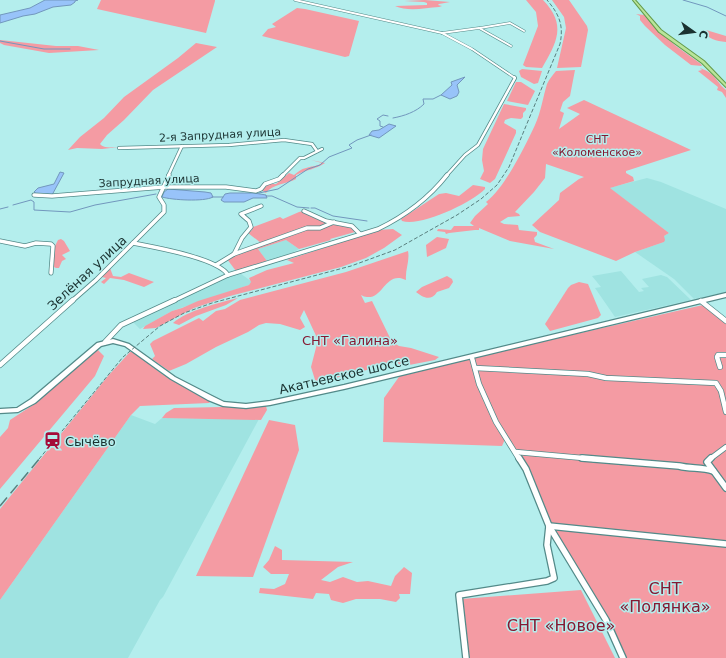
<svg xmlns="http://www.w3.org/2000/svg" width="726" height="658" font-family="'DejaVu Sans',sans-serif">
	<rect width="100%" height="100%" fill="#b4eeed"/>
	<g fill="#9fe3e1">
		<path d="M647,178L661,182L726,209V292L694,299L674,279L635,252L664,242V236L669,233L609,188Z"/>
		<path d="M286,240L299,249L292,253L267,261L258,249Z"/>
		<path d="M621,271L639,292L644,291L641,288L649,287L642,279L661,275L667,277L691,300L615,317L595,288L601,287L592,276Z"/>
		<path d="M240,273L252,282L249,285L172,311L140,329L133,322L227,277Z"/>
		<path d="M131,415L155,424L162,418L259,419L163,597L160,600L128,658H0V600Z"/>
	</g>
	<g fill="#f49ba3">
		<path d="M101,0H215V1L206,33L97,9Z"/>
		<path d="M425,0L450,2L439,4L438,5L442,6L439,7C425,8 408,12 395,6L427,5V3L424,2L404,1Z"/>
		<path d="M526,0H543C567,25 557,42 542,68L526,67L523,65L538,26L536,12Z"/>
		<path d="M552,0H569L587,26L588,30L581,67L557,68L566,28L564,17Z"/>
		<path d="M297,8L305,9L359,21L349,56L345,57L262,36L268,29L276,27L272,24Z"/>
		<path d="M636,14L644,15L654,27L676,46L701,64L702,66L691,65L665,45L645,26L640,20V16Z"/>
		<path d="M706,30L726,36V42C715,41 710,39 703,32Z"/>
		<path d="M0,40L56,46H78L99,50L49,53L4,45L0,43Z"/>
		<path d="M196,43L217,47L153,90L124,120L107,135L100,144C104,149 113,147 119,147L102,149L77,148L68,150L80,137L104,118L124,97L178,58Z"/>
		<path d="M700,68C717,74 715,81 726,90V98L722,92L717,90L718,87L698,71L702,70Z"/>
		<path d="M522,69L542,71L538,83L534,84L521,77L519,71Z"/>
		<path d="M575,70L570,96L563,102L560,111L564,113L559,129L580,114L567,108L584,100L691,150L626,171V173L633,177L634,181L610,188L669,233L664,236L665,240L664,242L635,252L616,261L540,232L532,225L559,200L560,193L579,179L584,177L546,164L545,178L534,192L515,212L519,214L520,216L508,217L500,222L504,224L518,225L519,230L537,232V235L534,238L535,242L554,249L510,241L479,228V230H475L449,233L446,234L445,232L437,231L438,229L451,230L454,226H474L470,223L475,216L488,204L486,202C505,188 525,146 535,125C541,112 543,97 547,84C549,79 553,75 556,71Z"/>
		<path d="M516,82H521L535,91L528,105L507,101Z"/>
		<path d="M504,104L526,108V110L523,113V117L521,119L511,118L505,120L504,123L516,130V133L495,179L490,183L480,179L484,171L482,160L483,149Z"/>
		<path d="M311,160L325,163C316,169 306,170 296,175V179C287,184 272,184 266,193L261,190L266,184H276L289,173L294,175C298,172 301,169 306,168C311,166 316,167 322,163Z"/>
		<path d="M473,185L485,187V189C471,203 421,227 402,221L401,219L439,194L446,193L459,196Z"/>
		<path d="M303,211L331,222L319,228L310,226L261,243L248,233L252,230L253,227L280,217L283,219L299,212Z"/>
		<path d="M334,223L350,226L355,232L330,239L331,240L299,249L286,240L258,249L267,261L236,271L227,259L235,255L307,228L316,230Z"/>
		<path d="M393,229L402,235L384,248L366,258L341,267L230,296L194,308L156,328L143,329L145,326L172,311L182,308L198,301L249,285L251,282L249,278L267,270L294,263L287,260L378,230Z"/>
		<path d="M437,237L449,239L446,248L427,257L426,245Z"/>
		<path d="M61,239L64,241L70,251L62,255L66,259L62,261L59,268H56L54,267V248L58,240Z"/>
		<path d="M408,251C410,261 405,270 406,280C386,270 383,299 367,297C365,297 363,296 361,295L365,303L372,301L392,342L399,346L411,348L439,357L435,360L404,366L399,365L398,362L316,383L311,367L318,340L304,310L300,318L305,327L300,330L280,324L266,323L259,325L248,332L216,347L186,364L169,371L152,359L155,356L150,344L153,341L199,318L203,321L216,311L225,309L240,300L346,272Z"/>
		<path d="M110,268L113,276L121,277L129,273L154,282L144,287L124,280L110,278L104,284L101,282L106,278L102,277V274Z"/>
		<path d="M447,276L452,279L453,282L449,288L437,292C431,302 422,297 416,292L422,287Z"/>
		<path d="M579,282L588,284L601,315L598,318L550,331L545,324L568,288L571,285Z"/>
		<path d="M238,298L226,305L196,316L179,325L173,323C186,311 221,302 238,298Z"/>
		<path d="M703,305L726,323V658H623L606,620L549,526L539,497L506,437L502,446L383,442L384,398L401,374Z"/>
		<path d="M98,350L104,356L95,376L0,489V437L8,428L10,420L33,405L91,354Z"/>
		<path d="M132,351L162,374L211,401L209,403L140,406L131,415L0,600V509L108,376L129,353Z"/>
		<path d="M266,406L267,410L261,420L162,418L166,413L174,408Z"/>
		<path d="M269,420L295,425L299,450L253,577L196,576Z"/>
		<path d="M275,546L282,550V560L353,562L338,567L321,580L330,582L343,577L357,582L368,581L391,586L395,576L404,567L412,573L410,594H399L400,598L396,602L380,599H356L343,603L331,600L329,594L316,593L313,599L259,593L260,588L274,589L285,584L289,574H271L263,567L269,560Z"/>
		<path d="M581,590L615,658H467L461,599Z"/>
	</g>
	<g fill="#98c3f9" stroke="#7297bd">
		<path d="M45,0H78L75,1V2L71,5L53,7L35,14L23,16L0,23V15L30,8Z"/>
		<path d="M465,77L457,85L459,92L457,96L450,99L441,95L452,85L451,82Z"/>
		<path d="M389,124L396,126L379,138L369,135L372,131L379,130Z"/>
		<path d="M60,172L64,173L52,195H38L34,192L38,188L54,184Z"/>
		<path d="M168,189L205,192L211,193L213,197C204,202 172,200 162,197L164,192Z"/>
		<path d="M230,193H254L266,195L267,198H253L244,202H224L221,200L225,194Z"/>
	</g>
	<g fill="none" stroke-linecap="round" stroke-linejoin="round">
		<g stroke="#7297bd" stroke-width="1">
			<path d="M683,0L707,7L726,16"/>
			<path d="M0,41L44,49H70"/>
			<path d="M393,118C404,116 416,112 424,104L423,99H433L441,95"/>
			<path d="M383,127L380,126V121L377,119L383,115L388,116"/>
			<path d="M259,193L278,189L308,169L320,165L329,157L352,148L349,145L357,140L371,135"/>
			<path d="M266,196H272L297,207L309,208"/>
			<path d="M212,197H223"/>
			<path d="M13,205L31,200L34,202V210L70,212L95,205L156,194"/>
			<path d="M311,208H315L333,216L367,221"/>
			<path d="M0,209L8,207"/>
		</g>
		<defs>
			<g id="street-far4">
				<path d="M295,0L442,33L472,49L515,78"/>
				<path d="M480,28L510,23L524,31"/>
				<path d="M442,33L479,28L511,46"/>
			</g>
			<g id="street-far3">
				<path d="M119,148L229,145L284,140L312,144L317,151"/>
				<path d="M168,176L182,146"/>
				<path d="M282,176L300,158H304L322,149"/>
				<path d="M446,176L465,155L478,145L515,78L514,77"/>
			</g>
			<g id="street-far2">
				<path d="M34,195L52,196L164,187H226L256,191L261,189L265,184L279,179L283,175"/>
				<path d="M304,211L326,221L352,226L360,234"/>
				<path d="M0,241L25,246L36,243L51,244L53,246L51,273"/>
				<path d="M133,243C153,247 218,258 228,275"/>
				<path d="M234,254L307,228H320L334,222"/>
				<path d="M216,265L234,254L242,238L251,227L249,221L241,214L261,206"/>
				<path d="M72,301L96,280L164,212V205L159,197L169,175"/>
				<path d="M173,301L228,275L378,229C405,216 428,199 447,175"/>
			</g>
			<g id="street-far1">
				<path d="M701,301L726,321"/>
				<path d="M105,342L121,325L175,300"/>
				<path d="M472,358L479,384L496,422L519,459"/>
				<path d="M0,365L73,300"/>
				<path d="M720,367L717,357L718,355H726"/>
				<path d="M475,368L588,374L606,378L716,383L721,391L726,412"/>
				<path d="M516,452L594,459"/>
				<path d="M710,459L726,447"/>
			</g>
			<g id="street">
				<path d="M519,458L526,469L549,526L606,620L623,658"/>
				<path d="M582,458L679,466C691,469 702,467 713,471"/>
				<path d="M711,458L707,462L726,488"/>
				<path d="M549,526L726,544"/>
				<path d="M466,658L459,595L547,581L554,578L547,545L549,526"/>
			</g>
			<path id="secondary" d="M726,293V297L344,389L270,405L246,408L223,406L208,400L171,379L125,346L113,343L101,346L35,403L18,412L0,413V409L17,408L31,399L97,343L113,339L129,344L175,377L212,396L224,402L246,404L270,401L344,385Z"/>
			<path id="primary" d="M633,0H635L661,30L704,61L726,84V87L702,63L659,32Z"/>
		</defs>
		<use href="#street-far4" stroke="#538a89" stroke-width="3"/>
		<use href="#street-far3" stroke="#538a89" stroke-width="4"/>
		<use href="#street-far2" stroke="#538a89" stroke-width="5"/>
		<use href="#street-far1" stroke="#538a89" stroke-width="6"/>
		<use href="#street" stroke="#538a89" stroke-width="8"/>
		<use href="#secondary" stroke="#538a89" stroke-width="2.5"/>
		<use href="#primary" stroke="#639a49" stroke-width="2"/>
		<use href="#street-far4" stroke="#fff" stroke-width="2"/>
		<use href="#street-far3" stroke="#fff" stroke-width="2.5"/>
		<use href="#street-far2" stroke="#fff" stroke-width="3.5"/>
		<use href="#street-far1" stroke="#fff" stroke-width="4.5"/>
		<use href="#street" stroke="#fff" stroke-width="5.5"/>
		<use href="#secondary" fill="#fff" fill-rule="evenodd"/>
		<use href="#primary" fill="#b9e59a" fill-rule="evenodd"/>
		<path stroke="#597f7e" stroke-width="1" stroke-dasharray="4 2" stroke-linecap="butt" d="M39,459L123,357L160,326L184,313L212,303L351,266L395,250L457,215L481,199L497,185L509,167L560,44C564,25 559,14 547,0"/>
		<path stroke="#597f7e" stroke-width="1.5" stroke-dasharray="11 5.5" stroke-linecap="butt" d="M0,506L40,458"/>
	</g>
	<defs>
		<symbol id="station-bare" viewBox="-9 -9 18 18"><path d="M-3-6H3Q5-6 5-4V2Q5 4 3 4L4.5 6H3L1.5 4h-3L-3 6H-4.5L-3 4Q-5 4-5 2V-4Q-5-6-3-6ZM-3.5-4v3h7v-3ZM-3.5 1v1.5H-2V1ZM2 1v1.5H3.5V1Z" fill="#a50b39" stroke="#b4eeed" stroke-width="2.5" paint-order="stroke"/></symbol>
	</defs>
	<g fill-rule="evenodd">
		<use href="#station-bare" x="40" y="428" width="25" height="25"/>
	</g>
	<g text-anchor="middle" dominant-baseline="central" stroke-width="3" stroke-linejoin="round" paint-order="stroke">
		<g font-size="11" fill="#1a3130" stroke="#b4eeed">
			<text transform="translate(220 135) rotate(-3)">2-я Запрудная улица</text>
			<text transform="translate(149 181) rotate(-3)">Запрудная улица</text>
		</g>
		<g font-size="11" fill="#851932" stroke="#b4eeed">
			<text x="597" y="139">СНТ<tspan x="597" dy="13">«Коломенское»</tspan></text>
		</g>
		<g font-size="13" fill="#1a3130" stroke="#b4eeed">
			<text transform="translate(87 273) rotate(-43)">Зелёная улица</text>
			<text transform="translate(344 375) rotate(-13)">Акатьевское шоссе</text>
		</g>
		<g font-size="13" fill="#851932" stroke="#b4eeed">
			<text x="350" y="340">СНТ «Галина»</text>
		</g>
		<g font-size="13" fill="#1a3130" stroke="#b4eeed" text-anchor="start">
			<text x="65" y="441">Сычёво</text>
		</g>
		<g font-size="16" fill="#851932" stroke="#b4eeed">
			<text x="665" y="588">СНТ<tspan x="665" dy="18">«Полянка»</tspan></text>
			<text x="561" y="625">СНТ «Новое»</text>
		</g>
	</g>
	<g transform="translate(694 32) rotate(104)" stroke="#b4eeed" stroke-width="3" paint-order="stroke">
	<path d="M0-3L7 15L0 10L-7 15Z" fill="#1a3130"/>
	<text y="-6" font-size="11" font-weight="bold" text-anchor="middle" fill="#1a3130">С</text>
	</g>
</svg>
